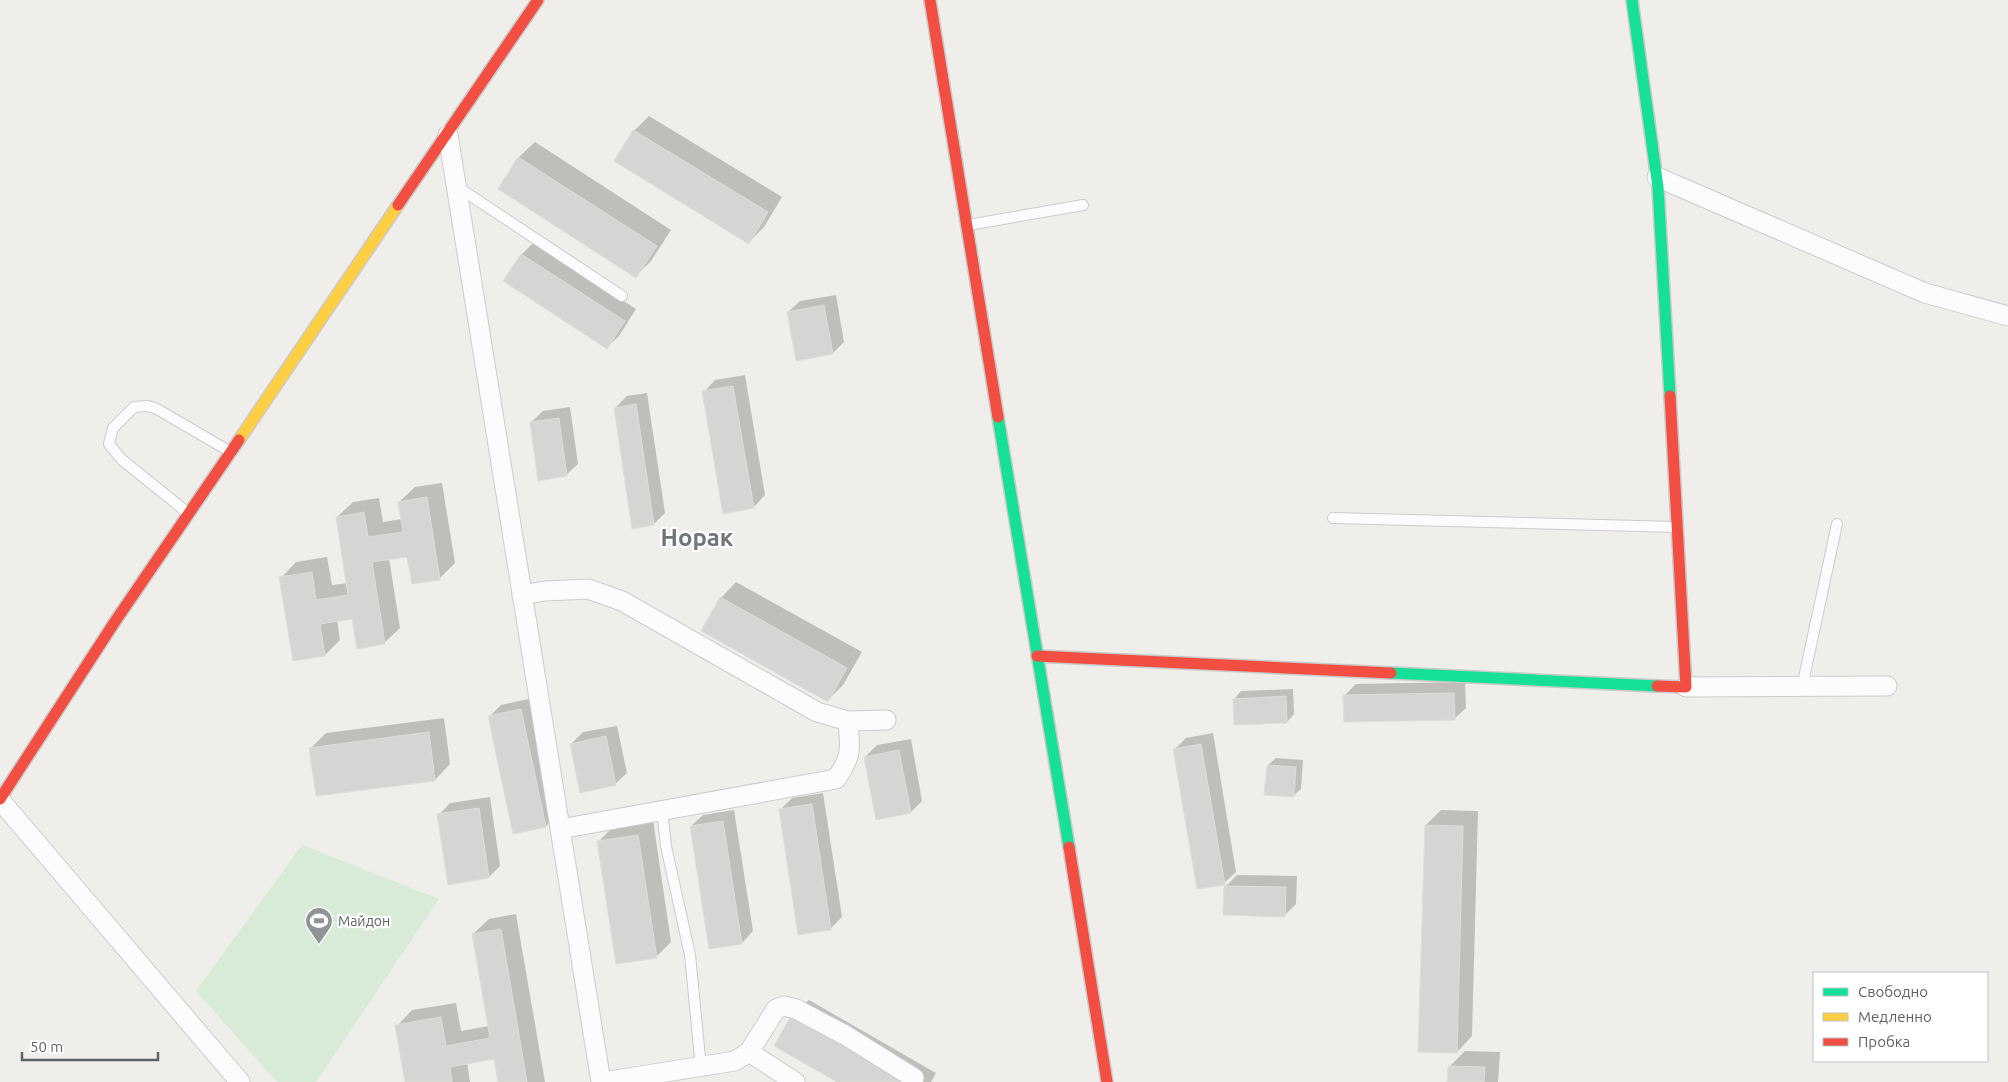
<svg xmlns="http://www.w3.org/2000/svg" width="2008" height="1082" font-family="Ubuntu,sans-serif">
	<rect width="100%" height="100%" fill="#efeeea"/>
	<path fill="#d8ebd6" d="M302,845L439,899L316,1082H277L196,991Z"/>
	<g fill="#0003">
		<path d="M649,116L782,197L764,227L749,242L634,131Z"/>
		<path d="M535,142L671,230L651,261L636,276L499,188L519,157Z"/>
		<path d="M533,243L636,309L619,336L607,347L505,281L522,254Z"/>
		<path d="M836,295L844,342L833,353L788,312L800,301Z"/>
		<path d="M745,375L765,495L754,507L704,392L715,380Z"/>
		<path d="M647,393L665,513L654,524L615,408L627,396Z"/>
		<path d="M570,407L578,464L566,475L531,422L543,411Z"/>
		<path d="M442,483L455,563L439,579L408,555L389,558L400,628L384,643L353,617L337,620L340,640L325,655L281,578L296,562L327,557L332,585L348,583L337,517L353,502L379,498L383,522L402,519L399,502L415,487Z"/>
		<path d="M736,582L862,652L843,685L827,701L721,598Z"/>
		<path d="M1465,682L1466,708L1454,719L1345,695L1356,684Z"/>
		<path d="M1293,689L1294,714L1287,722L1234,699L1241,691Z"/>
		<path d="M533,698L557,815L546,826L490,716L501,705Z"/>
		<path d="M444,718L450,764L435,780L311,748L326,733Z"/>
		<path d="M617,726L627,773L615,784L571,744L583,732Z"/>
		<path d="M1213,733L1236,872L1224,883L1175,749L1186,738Z"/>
		<path d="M911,739L922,801L911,812L877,819L865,757L877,745Z"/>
		<path d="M1276,758L1303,760L1301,789L1293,796L1268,765Z"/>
		<path d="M823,793L842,917L830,929L780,810L792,798Z"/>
		<path d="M490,797L500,866L489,877L439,815L450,803Z"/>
		<path d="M734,810L753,931L742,943L691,826L703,815Z"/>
		<path d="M1441,810L1478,811L1472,1036L1457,1052L1426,825Z"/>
		<path d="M653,820L671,942L656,957L598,842L614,826Z"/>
		<path d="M1237,875L1297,876L1296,904L1284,916L1226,886Z"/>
		<path d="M516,914L545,1082H499L495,1058L467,1062L470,1082H407L397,1026L412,1010L456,1003L461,1031L489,1026L473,934L489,919Z"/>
		<path d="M809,1000L936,1073L931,1082H839L793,1015Z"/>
		<path d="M1465,1051L1500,1052L1498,1082H1449V1067Z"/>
	</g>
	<g fill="#d6d5d3" stroke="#deddd9">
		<path d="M633,130L768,212L749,244L614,161Z"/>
		<path d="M518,157L657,246L636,278L498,189Z"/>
		<path d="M521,254L625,321L607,349L503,281Z"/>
		<path d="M824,305L833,354L796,361L787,312Z"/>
		<path d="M733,386L754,508L723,514L702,391Z"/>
		<path d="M636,404L654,525L632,529L614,408Z"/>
		<path d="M559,418L567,476L538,481L530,422Z"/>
		<path d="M427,497L440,580L412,584L407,557L372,562L385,644L357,649L352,619L320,624L325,656L293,661L279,577L312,572L316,600L348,595L336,517L364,512L368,537L403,532L398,502Z"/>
		<path d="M720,597L847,668L828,702L701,631Z"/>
		<path d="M1454,693L1455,720L1344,722L1343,695Z"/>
		<path d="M1286,696L1287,723L1234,725L1233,699Z"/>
		<path d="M521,709L546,827L513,834L488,716Z"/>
		<path d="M429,732L435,781L316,796L309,748Z"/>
		<path d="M606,736L616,785L580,793L570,744Z"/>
		<path d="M1201,744L1225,885L1197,889L1173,749Z"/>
		<path d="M899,750L911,813L876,820L864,757Z"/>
		<path d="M1267,765L1296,767L1294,797L1264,795Z"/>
		<path d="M812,804L831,930L798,935L779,809Z"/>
		<path d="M479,808L489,878L448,885L437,814Z"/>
		<path d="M723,821L742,944L709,949L690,826Z"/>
		<path d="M1425,825L1463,826L1457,1053L1418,1052Z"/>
		<path d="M638,835L657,958L616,964L597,841Z"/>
		<path d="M1224,886L1286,887L1285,917L1223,915Z"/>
		<path d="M501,929L527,1082H498L494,1059L450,1067L452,1082H405L395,1025L441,1017L446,1046L490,1038L472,934Z"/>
		<path d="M792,1014L910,1082H837L774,1046Z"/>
		<path d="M1448,1066L1485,1067L1484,1082H1447Z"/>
	</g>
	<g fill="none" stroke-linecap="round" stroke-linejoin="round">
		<defs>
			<g id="lane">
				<path d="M456,186L622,296"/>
				<path d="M968,225L1083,205"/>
				<path d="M188,513L121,459L109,444L113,428L134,407L148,406L157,409L229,451"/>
				<path d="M1333,518L1676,527"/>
				<path d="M1802,687L1837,524"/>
				<path d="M662,810L666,846L690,955L701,1068"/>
			</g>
			<g id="street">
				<path d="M448,135L601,1082"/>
				<path d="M1657,177L1925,293L2008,316"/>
				<path d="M522,595L545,591L588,589L622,601L817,712L848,721L886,720"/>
				<path d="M1686,687L1887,686"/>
				<path d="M0,800L240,1082"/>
				<path d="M560,829L836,779C853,755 850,749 848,721"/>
				<path d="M749,1052L795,1082"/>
				<path d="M603,1082L735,1061L749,1052L776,1009L784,1006L796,1009L845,1035L914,1078"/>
			</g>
			<g id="fast">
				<path d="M1632,0L1658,187L1670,396"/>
				<path d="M998,417L1069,847"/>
				<path d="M1391,673L1657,686"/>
			</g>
			<path id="slow" d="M239,440L398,205"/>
			<g id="jam">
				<path d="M930,0L998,417"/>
				<path d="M398,205L538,0"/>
				<path d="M1037,656L1391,673"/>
				<path d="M1657,686L1686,687L1670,396"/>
				<path d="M0,799L114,623L239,440"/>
				<path d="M1069,847L1107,1082"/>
			</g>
		</defs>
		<use href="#lane" stroke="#cbcccc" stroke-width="12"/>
		<use href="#street" stroke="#cbcccc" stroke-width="21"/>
		<use href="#fast" stroke="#cacacb" stroke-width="14"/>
		<use href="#slow" stroke="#cacacb" stroke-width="14"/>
		<use href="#jam" stroke="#cacacb" stroke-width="14"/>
		<use href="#lane" stroke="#fdfcfc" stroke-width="10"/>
		<use href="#street" stroke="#fdfcfc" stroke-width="19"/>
		<use href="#fast" stroke="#16e098" stroke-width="11"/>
		<use href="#slow" stroke="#ffcf43" stroke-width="11"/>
		<use href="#jam" stroke="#f24e42" stroke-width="11"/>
	</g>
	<defs>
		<symbol id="stadium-pin" viewBox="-11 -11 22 30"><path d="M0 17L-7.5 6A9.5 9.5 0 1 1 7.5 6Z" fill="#919496" stroke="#fff"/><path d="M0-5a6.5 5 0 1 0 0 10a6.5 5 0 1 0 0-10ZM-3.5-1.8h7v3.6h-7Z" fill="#fff"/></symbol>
	</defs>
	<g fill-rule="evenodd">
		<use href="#stadium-pin" x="303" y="905" width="32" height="43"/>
	</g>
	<g text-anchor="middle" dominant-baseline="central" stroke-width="4.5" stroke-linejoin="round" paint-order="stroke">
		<g font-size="14" fill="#5f6368" stroke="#fff" text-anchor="start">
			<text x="338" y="921">Майдон</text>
		</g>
		<g font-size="24" font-weight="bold" fill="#70757a" stroke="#fff">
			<text x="697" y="537">Норак</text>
		</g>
	</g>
	<rect x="1813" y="972" width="175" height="90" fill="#ffffff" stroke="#bfc1c3"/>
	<rect x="1823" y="988" width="25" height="8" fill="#16e098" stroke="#bfc1c3"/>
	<text x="1858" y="997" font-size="15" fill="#5f6368">Свободно</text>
	<rect x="1823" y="1013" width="25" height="8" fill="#ffcf43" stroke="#bfc1c3"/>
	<text x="1858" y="1022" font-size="15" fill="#5f6368">Медленно</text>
	<rect x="1823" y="1038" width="25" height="8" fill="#f24e42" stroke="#bfc1c3"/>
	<text x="1858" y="1047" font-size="15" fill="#5f6368">Пробка</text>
	<path d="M22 1052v8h136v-8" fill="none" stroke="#5f6368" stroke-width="2.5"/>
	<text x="30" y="1052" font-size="15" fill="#5f6368" stroke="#ffffff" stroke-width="4" paint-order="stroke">50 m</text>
</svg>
